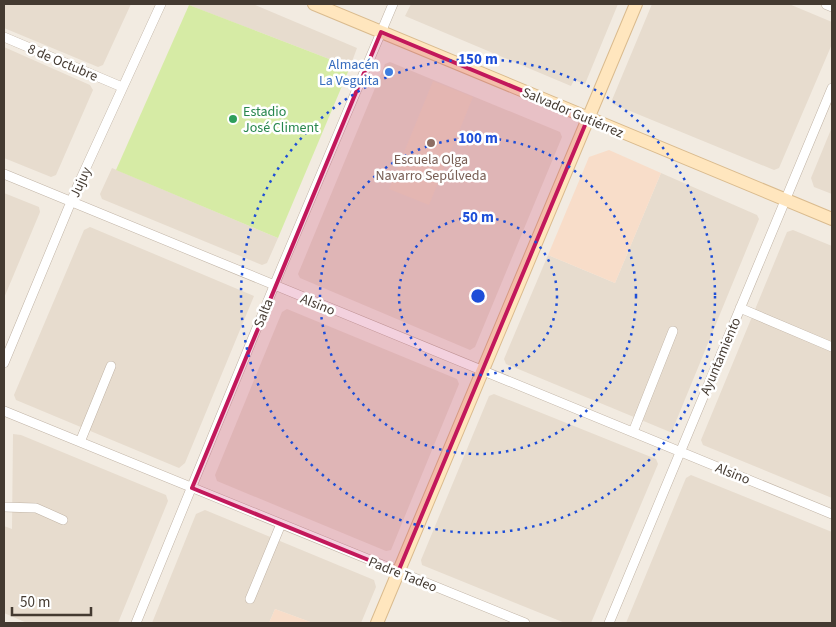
<svg xmlns="http://www.w3.org/2000/svg" width="836" height="627" viewBox="0 0 836 627" font-family="'Source Sans 3',sans-serif">
  <style>
    .residential { fill: #e7dcce }
    .commercial { fill: #f8ddc9 }
    .education { fill: #eddec9 }
    .green { fill: #d6eba5 }
    .lines { fill: none; stroke-linecap: round; stroke-linejoin: round }
    .minor-casing { stroke: #c1b4a6; stroke-width: 10 }
    .tertiary-casing { stroke: #c1b4a6; stroke-width: 12 }
    .secondary-casing { stroke: #dabb8e; stroke-width: 14 }
    .minor { stroke: #fff; stroke-width: 9 }
    .tertiary { stroke: #fff; stroke-width: 11 }
    .secondary { stroke: #ffe6be; stroke-width: 12 }
    .marked { fill: #c2185b; fill-opacity: 0.2; stroke: #c2185b; stroke-width: 4; stroke-linejoin: round }
    .ring { fill: none; stroke: #1d4ed8; stroke-width: 2.5; stroke-dasharray: 2.5 5 }
    .shop-dot { fill: #3f7fe0; stroke: #fff; stroke-width: 2 }
    .leisure-dot { fill: #2e9e5b; stroke: #fff; stroke-width: 2 }
    .education-dot { fill: #8d6e63; stroke: #fff; stroke-width: 2 }
    .labels { text-anchor: middle; stroke-width: 5; stroke-linejoin: round; paint-order: stroke }
    .street-label { font-size: 14px; fill: #443a31; stroke: #fff }
    .shop-label { font-size: 14px; fill: #366cbe; stroke: #fff; text-anchor: end }
    .leisure-label { font-size: 14px; fill: #27864d; stroke: #fff; text-anchor: start }
    .education-label { font-size: 14px; fill: #785e54; stroke: #fff }
    .centre { fill: #1d4ed8; stroke: #fff; stroke-width: 2.5 }
    .ring-label { font-size: 15px; text-anchor: middle; font-weight: bold; fill: #1d4ed8; stroke: #fff; stroke-width: 5; stroke-linejoin: round; paint-order: stroke }
  </style>
  <rect width="100%" height="100%" fill="#f2ebe1"/>
  <!-- residential -->
  <path class="residential" d="M 4,4 L 131,4 L 103,65 L 98,67 L 4,28 Z
    M 186,4 L 253,4 L 357,48 L 350,67 Z
    M 411,4 L 618,4 L 585,84 L 574,80 L 571,86 L 405,16 Z
    M 652,4 L 789,4 L 832,22 L 832,44 L 779,168 L 774,170 L 613,104 L 612,100 Z
    M 4,47 L 90,85 L 93,90 L 56,175 L 51,177 L 4,158 Z
    M 390,62 L 560,132 L 562,137 L 475,347 L 470,350 L 300,278 L 298,274 L 385,64 Z
    M 832,127 L 832,194 L 814,187 L 811,178 Z
    M 112,168 L 278,238 L 267,263 L 262,265 L 102,199 L 100,194 Z
    M 661,173 L 757,215 L 759,219 L 672,431 L 670,432 L 506,364 L 504,359 L 548,255 L 615,283 Z
    M 4,193 L 39,207 L 40,212 L 4,298 Z
    M 90,227 L 254,296 L 185,463 L 179,468 L 16,400 L 14,395 L 84,230 Z
    M 793,230 L 832,246 L 832,498 L 703,445 L 701,440 L 787,232 Z
    M 287,309 L 457,379 L 459,384 L 391,550 L 386,551 L 217,481 L 215,475 L 282,312 Z
    M 494,394 L 656,459 L 658,464 L 591,623 L 565,623 L 422,565 L 421,560 L 489,396 Z
    M 13,434 L 21,435 L 166,495 L 168,501 L 118,623 L 27,623 L 4,613 L 4,526 L 12,529 Z
    M 691,475 L 832,532 L 832,623 L 626,623 L 686,478 Z
    M 205,510 L 374,580 L 376,587 L 361,623 L 313,623 L 275,609 L 269,623 L 152,623 L 196,514 Z"/>
  <!-- commercial -->
  <path class="commercial" d="M 609,150 L 661,173 L 615,283 L 548,255 L 589,157 Z
    M 275,609 L 313,623 L 269,623 Z"/>
  <!-- education -->
  <path class="education" d="M 433,81 L 473,97 L 429,205 L 389,189 Z"/>
  <!-- green -->
  <path class="green" d="M 189,5 L 350,67 L 278,238 L 116,170 Z"/>
  <g class="lines">
    <defs>
      <path id="minor" d="M 4,37 L 122,87
        M 4,174 L 832,514
        M 740,308 L 832,347
        M 4,363 L 78,185 L 161,4
        M 4,411 L 525,623
        M 633,432 L 673,331
        M 80,442 L 111,366
        M 4,507 L 36,508 L 63,520
        M 250,599 L 281,524
        M 136,623 L 281,269 L 393,4
        M 609,623 L 832,88"/>
      <path id="tertiary" d="M 827,4 L 832,6"/>
      <path id="secondary" d="M 314,4 L 832,219
        M 377,623 L 636,4"/>
    </defs>
    <!-- minor casing -->
    <use href="#minor" class="minor-casing"/>
    <!-- tertiary casing -->
    <use href="#tertiary" class="tertiary-casing"/>
    <!-- secondary casing -->
    <use href="#secondary" class="secondary-casing"/>
    <!-- minor -->
    <use href="#minor" class="minor"/>
    <!-- tertiary -->
    <use href="#tertiary" class="tertiary"/>
    <!-- secondary -->
    <use href="#secondary" class="secondary"/>
  </g>
  <!-- marked area -->
  <path class="marked" d="M 381,32 L 588,118 L 398,572 L 192,488 Z"/>
  <!-- distance rings -->
  <g class="ring">
    <circle cx="478" cy="296" r="79"/>
    <circle cx="478" cy="296" r="158"/>
    <circle cx="478" cy="296" r="237"/>
  </g>
  <!-- markers -->
  <circle class="shop-dot" cx="389" cy="72" r="5"/>
  <circle class="leisure-dot" cx="233" cy="119" r="5"/>
  <circle class="education-dot" cx="431" cy="143" r="5"/>
  <g class="labels">
    <!-- street labels -->
    <g class="street-label">
      <text transform="translate(63 62) rotate(23)" y="5">8 de Octubre</text>
      <text transform="translate(573 112) rotate(23)" y="5">Salvador Gutiérrez</text>
      <text transform="translate(80 182) rotate(-66)" y="5">Jujuy</text>
      <text transform="translate(318 304) rotate(22)" y="5">Alsino</text>
      <text transform="translate(263 313) rotate(-68)" y="5">Salta</text>
      <text transform="translate(720 356) rotate(-67)" y="5">Ayuntamiento</text>
      <text transform="translate(733 473) rotate(22)" y="5">Alsino</text>
      <text transform="translate(403 574) rotate(22)" y="5">Padre Tadeo</text>
    </g>
    <!-- shop labels -->
    <g class="shop-label">
      <text x="379" y="69">Almacén<tspan x="379" dy="16">La Veguita</tspan></text>
    </g>
    <!-- leisure labels -->
    <g class="leisure-label">
      <text x="243" y="116">Estadio<tspan x="243" dy="16">José Climent</tspan></text>
    </g>
    <!-- education labels -->
    <g class="education-label">
      <text x="431" y="164">Escuela Olga<tspan x="431" dy="16">Navarro Sepúlveda</tspan></text>
    </g>
  </g>
  <circle cx="478" cy="296" r="8" class="centre"/>
  <g class="ring-label">
    <text x="478" y="64">150 m</text>
    <text x="478" y="143">100 m</text>
    <text x="478" y="222">50 m</text>
  </g>
  <!-- border -->
  <rect width="836" height="627" fill="none" stroke="#443a31" stroke-width="10"/>
  <!-- scale -->
  <path d="M12 607v8h79v-8" fill="none" stroke="#443a31" stroke-width="2.5"/>
  <text x="20" y="607" font-size="15" fill="#443a31" stroke="#ffffff" stroke-width="4" paint-order="stroke">50 m</text>
</svg>
